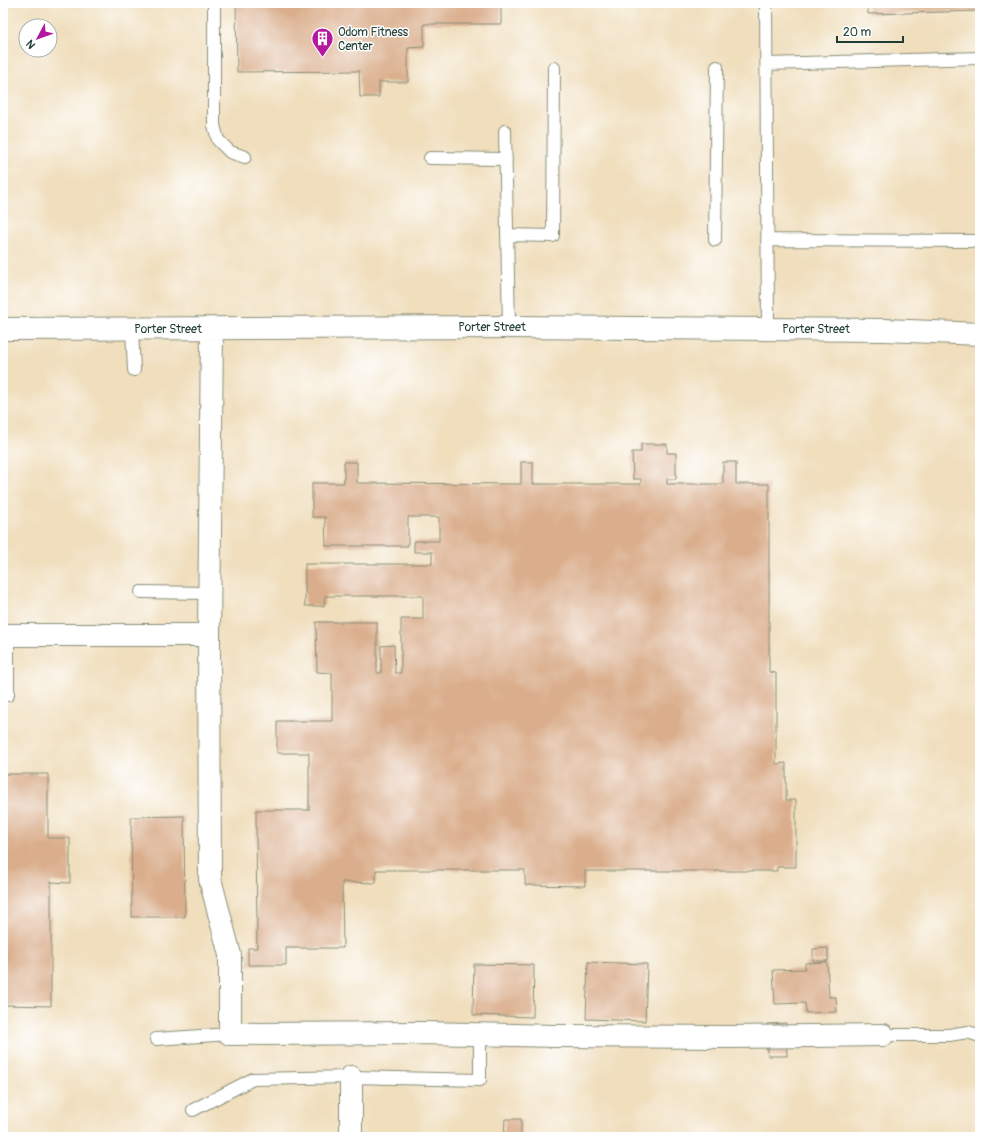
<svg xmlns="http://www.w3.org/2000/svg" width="983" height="1140" viewBox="0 0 983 1140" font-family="Pangolin,sans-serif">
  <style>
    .building { fill: #daae8c }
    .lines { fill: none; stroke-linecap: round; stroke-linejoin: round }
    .lane-casing { stroke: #888e78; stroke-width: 14 }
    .street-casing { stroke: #888e78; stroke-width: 24 }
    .lane { stroke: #fff; stroke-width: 12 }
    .street { stroke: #fff; stroke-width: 22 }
    .labels { text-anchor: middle; stroke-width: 3; stroke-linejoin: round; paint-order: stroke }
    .poi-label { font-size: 12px; fill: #1f3d34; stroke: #fff; text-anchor: start }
    .street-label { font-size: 12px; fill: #1f3d34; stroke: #fff }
  </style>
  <rect width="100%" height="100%" fill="#fff"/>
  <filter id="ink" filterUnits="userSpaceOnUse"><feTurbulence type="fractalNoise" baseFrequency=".025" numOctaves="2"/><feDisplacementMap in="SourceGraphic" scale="8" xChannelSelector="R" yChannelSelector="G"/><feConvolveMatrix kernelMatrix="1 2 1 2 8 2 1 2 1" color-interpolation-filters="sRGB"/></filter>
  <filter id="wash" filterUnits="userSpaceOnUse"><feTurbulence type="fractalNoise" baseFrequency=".012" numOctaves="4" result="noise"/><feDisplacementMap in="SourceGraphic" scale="16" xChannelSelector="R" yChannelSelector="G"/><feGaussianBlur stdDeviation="0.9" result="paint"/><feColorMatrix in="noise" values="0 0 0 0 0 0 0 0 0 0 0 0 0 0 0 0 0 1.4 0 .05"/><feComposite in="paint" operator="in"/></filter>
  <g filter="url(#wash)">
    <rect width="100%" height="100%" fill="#f0debc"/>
    <g id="blocks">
      <!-- building -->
      <path class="building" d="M 236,3 L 501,3 L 501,24 L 424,24 L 424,47 L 408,48 L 408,82 L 379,82 L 379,97 L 360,97 L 359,71 L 237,72 Z
        M 868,3 L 980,3 L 980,11 L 868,14 Z
        M 641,444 L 667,444 L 667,453 L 676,453 L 676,479 L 667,479 L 667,484 L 723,484 L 723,462 L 736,462 L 736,484 L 769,484 L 769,672 L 776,673 L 776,764 L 786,763 L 786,800 L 796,800 L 796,867 L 777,867 L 777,871 L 585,871 L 585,886 L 525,885 L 525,870 L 376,870 L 376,883 L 342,882 L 343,948 L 286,948 L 286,965 L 248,965 L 248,948 L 257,948 L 256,810 L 309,810 L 309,753 L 277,753 L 277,721 L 332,721 L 332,673 L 317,672 L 316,622 L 377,622 L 377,673 L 381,673 L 381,646 L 394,645 L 395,673 L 401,673 L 401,619 L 423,619 L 423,596 L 325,596 L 324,606 L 305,606 L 305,564 L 432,564 L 432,552 L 414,552 L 414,541 L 439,541 L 439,517 L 408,517 L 408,546 L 326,546 L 325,517 L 312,517 L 312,483 L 344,483 L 344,462 L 357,462 L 357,483 L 521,484 L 521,462 L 533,462 L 533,484 L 641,484 L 641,479 L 633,479 L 632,452 L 641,452 Z
        M 3,774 L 48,774 L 48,838 L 70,838 L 70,883 L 51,882 L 51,1006 L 3,1005 Z
        M 184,816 L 185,917 L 132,917 L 131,817 Z
        M 828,948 L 828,961 L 813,961 L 813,949 Z
        M 588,962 L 647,964 L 645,1021 L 586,1019 Z
        M 827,962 L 829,997 L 836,997 L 837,1012 L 806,1013 L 805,1003 L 775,1004 L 773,970 L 805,969 L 805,963 Z
        M 474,964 L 534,965 L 533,1017 L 473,1015 Z
        M 786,1023 L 787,1056 L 768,1056 L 767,1024 Z
        M 505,1119 L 521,1119 L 521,1137 L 504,1137 Z"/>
    </g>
  </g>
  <g filter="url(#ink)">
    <use href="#blocks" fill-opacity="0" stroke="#888e78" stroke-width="1"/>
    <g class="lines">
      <defs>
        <path id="lane" d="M 214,3 L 214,125 L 218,140 L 230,152 L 245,157
          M 766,3 L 768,329
          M 767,64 L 980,58
          M 505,131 L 509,327
          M 430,158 L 506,159
          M 507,235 L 553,236 L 554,68
          M 715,240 L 717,67
          M 767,240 L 980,241
          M 132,329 L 134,370
          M 141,592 L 209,593
          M 3,695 L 8,695 L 8,635
          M 883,1035 L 949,1035 L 968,1032 L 980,1036
          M 156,1039 L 230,1034
          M 193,1110 L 253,1079 L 351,1077 L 480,1080 L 480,1034"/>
        <path id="street" d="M 3,329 L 509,327 L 885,330 L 980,334
          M 212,329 L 209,635 L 210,879 L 230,955 L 230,1034 L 423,1033 L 555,1036 L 731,1037 L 883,1035
          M 3,635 L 209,635
          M 351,1137 L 351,1077"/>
      </defs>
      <!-- lane casing -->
      <use href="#lane" class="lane-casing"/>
      <!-- street casing -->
      <use href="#street" class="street-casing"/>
      <!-- lane -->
      <use href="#lane" class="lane"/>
      <!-- street -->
      <use href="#street" class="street"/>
    </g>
  </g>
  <!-- icons -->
  <defs>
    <symbol id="building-pin" viewBox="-11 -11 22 30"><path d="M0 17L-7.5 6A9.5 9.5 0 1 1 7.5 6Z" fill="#b5179e" stroke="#fff"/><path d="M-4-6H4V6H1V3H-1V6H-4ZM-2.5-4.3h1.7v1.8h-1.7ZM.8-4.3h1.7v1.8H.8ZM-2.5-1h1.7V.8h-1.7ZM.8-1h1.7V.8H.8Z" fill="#fff"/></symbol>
  </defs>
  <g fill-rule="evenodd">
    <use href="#building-pin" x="310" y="26" width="25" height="34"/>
  </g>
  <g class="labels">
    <!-- poi labels -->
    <g class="poi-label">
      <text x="338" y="36">Odom Fitness<tspan x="338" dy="14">Center</tspan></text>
    </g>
    <!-- street labels -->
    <g class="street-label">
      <text x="492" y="331">Porter Street</text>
      <text x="168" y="333">Porter Street</text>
      <text x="816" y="333">Porter Street</text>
    </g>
  </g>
  <!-- margin -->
  <rect width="983" height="1140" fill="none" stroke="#fff" stroke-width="16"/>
  <!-- north arrow -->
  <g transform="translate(38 38) rotate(229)"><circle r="19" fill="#ffffff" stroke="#a5b1ae"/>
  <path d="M0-3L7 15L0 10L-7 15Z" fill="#b5179e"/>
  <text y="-6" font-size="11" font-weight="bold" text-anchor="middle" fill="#1f3d34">N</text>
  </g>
  <!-- scale -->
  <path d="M837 36v6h66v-6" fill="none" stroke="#1f3d34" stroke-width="2"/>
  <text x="843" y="36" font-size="12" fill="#1f3d34" stroke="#ffffff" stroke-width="3" paint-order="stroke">20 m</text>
</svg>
